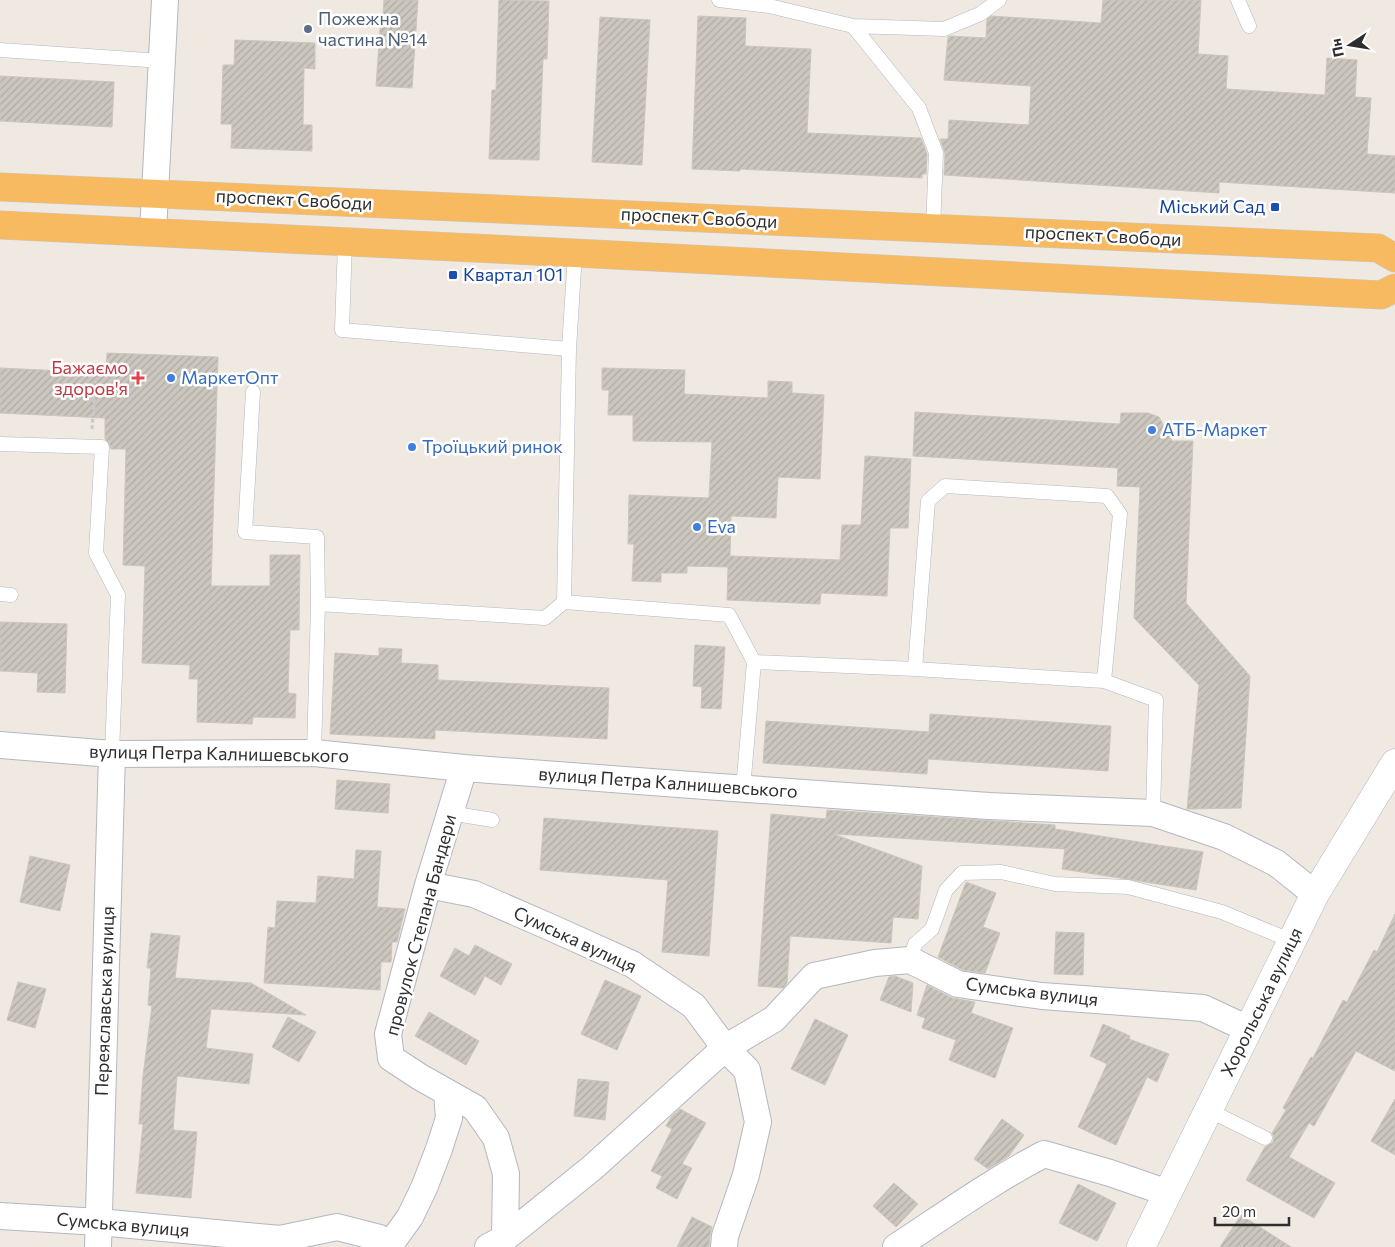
<svg xmlns="http://www.w3.org/2000/svg" width="1395" height="1247" viewBox="0 0 1395 1247" font-family="Commissioner,sans-serif">
  <style>
    .building { fill: url(#building-hatch); stroke: #cbc5ba }
    .lines { fill: none; stroke-linecap: round; stroke-linejoin: round }
    .service-casing { stroke: #b4b7c1; stroke-width: 15 }
    .minor-casing { stroke: #b4b7c1; stroke-width: 28 }
    .tertiary-casing { stroke: #b4b7c1; stroke-width: 29 }
    .trunk-casing { stroke: #c9c9c9; stroke-width: 29 }
    .path { stroke: #c9c9c9; stroke-width: 3; stroke-dasharray: 4 2.5; stroke-linecap: butt }
    .service { stroke: #fff; stroke-width: 14 }
    .minor { stroke: #fff; stroke-width: 26 }
    .tertiary { stroke: #fff; stroke-width: 28 }
    .trunk { stroke: #f8ba60; stroke-width: 28 }
    .service-dot { fill: #5c6f8a; stroke: #fff; stroke-width: 2 }
    .transit-dot { fill: #1a4fb4; stroke: #fff; stroke-width: 2 }
    .health-dot { fill: #e0444e; stroke: #fff; stroke-width: 2 }
    .shop-dot { fill: #3f7fe0; stroke: #fff; stroke-width: 2 }
    .labels { text-anchor: middle; stroke-width: 5; stroke-linejoin: round; paint-order: stroke }
    .service-label { font-size: 18px; fill: #4e5e75; stroke: #fff; text-anchor: start }
    .street-label { font-size: 18px; fill: #2e2e2e; stroke: #fff }
    .transit-label { font-size: 18px; fill: #164399; stroke: #fff; text-anchor: end }
    .health-label { font-size: 18px; fill: #be3a42; stroke: #fff; text-anchor: end }
    .shop-label { font-size: 18px; fill: #366cbe; stroke: #fff; text-anchor: start }
  </style>
  <defs>
    <pattern id="building-hatch" width="6" height="6" patternUnits="userSpaceOnUse" patternTransform="scale(1.25)"><rect width="6" height="6" fill="#cbc7bf"/><path d="M-1 1l2-2M0 6l6-6M5 7l2-2" fill="none" stroke="#afaba4"/></pattern>
  </defs>
  <rect width="100%" height="100%" fill="#efe9e1"/>
  <!-- building -->
  <path class="building" d="M 384,0 L 418,0 L 412,88 L 376,86 L 381,16 L 383,16 Z
    M 499,0 L 549,1 L 547,59 L 543,59 L 539,160 L 489,159 L 492,90 L 496,90 Z
    M 1103,0 L 1201,0 L 1198,54 L 1228,56 L 1226,89 L 1325,95 L 1327,58 L 1357,60 L 1355,97 L 1371,98 L 1367,154 L 1395,156 L 1395,193 L 1219,182 L 1219,193 L 944,175 L 945,153 L 940,139 L 948,139 L 949,120 L 1029,125 L 1031,86 L 944,80 L 948,37 L 950,36 L 986,38 L 987,19 L 991,16 L 1101,23 Z
    M 698,16 L 746,18 L 745,46 L 811,49 L 807,133 L 921,138 L 927,154 L 926,174 L 922,174 L 922,178 L 740,169 L 740,171 L 692,169 Z
    M 600,17 L 650,20 L 642,165 L 592,162 Z
    M 235,40 L 315,43 L 315,69 L 304,68 L 303,125 L 312,125 L 312,151 L 231,148 L 232,124 L 221,124 L 223,65 L 234,65 Z
    M 0,76 L 114,82 L 112,127 L 0,121 Z
    M 107,353 L 218,357 L 211,586 L 270,586 L 270,555 L 300,555 L 299,630 L 290,630 L 288,693 L 296,694 L 295,718 L 253,717 L 252,724 L 197,722 L 198,679 L 189,679 L 190,665 L 142,663 L 145,566 L 123,565 L 126,449 L 111,449 L 109,443 L 105,439 L 105,418 L 0,413 L 0,368 L 106,373 Z
    M 602,368 L 685,370 L 684,394 L 768,398 L 768,381 L 792,382 L 792,393 L 824,395 L 820,479 L 778,477 L 776,518 L 731,516 L 730,556 L 840,560 L 842,525 L 861,525 L 865,456 L 911,459 L 908,528 L 890,528 L 887,596 L 821,593 L 820,604 L 727,600 L 728,567 L 687,566 L 687,573 L 661,573 L 661,582 L 632,581 L 634,544 L 628,544 L 629,495 L 709,498 L 712,442 L 633,441 L 633,415 L 608,415 L 609,390 L 602,390 Z
    M 915,412 L 1120,424 L 1121,413 L 1148,413 L 1159,417 L 1172,441 L 1193,441 L 1186,603 L 1250,676 L 1241,808 L 1187,809 L 1199,685 L 1134,618 L 1140,487 L 1117,486 L 1118,468 L 913,456 Z
    M 0,622 L 67,624 L 65,693 L 37,692 L 38,673 L 0,671 Z
    M 695,645 L 725,647 L 721,709 L 701,708 L 702,687 L 693,686 Z
    M 379,648 L 402,649 L 401,663 L 438,665 L 438,680 L 609,688 L 607,739 L 435,730 L 435,739 L 330,734 L 335,653 L 379,656 Z
    M 930,714 L 1111,726 L 1108,771 L 928,759 L 927,774 L 763,763 L 766,721 L 929,732 Z
    M 337,780 L 390,784 L 388,813 L 335,809 Z
    M 827,810 L 1055,825 L 1055,829 L 1203,852 L 1196,890 L 1062,869 L 1065,849 L 836,834 L 836,835 L 922,866 L 918,919 L 893,917 L 891,943 L 790,936 L 787,983 L 783,988 L 758,986 L 771,814 L 826,819 Z
    M 544,818 L 718,831 L 709,956 L 662,952 L 668,880 L 540,870 Z
    M 356,850 L 381,851 L 377,907 L 405,909 L 397,942 L 392,942 L 391,962 L 381,962 L 380,990 L 264,983 L 268,927 L 275,928 L 277,901 L 316,903 L 318,876 L 354,879 Z
    M 30,856 L 70,865 L 60,911 L 20,902 Z
    M 966,882 L 996,893 L 983,927 L 1000,933 L 985,973 L 963,970 L 938,957 Z
    M 1395,914 L 1395,1071 L 1356,1051 L 1314,1126 L 1309,1123 L 1289,1157 L 1335,1183 L 1314,1218 L 1246,1180 L 1265,1147 L 1269,1145 L 1273,1142 L 1274,1138 L 1272,1133 L 1286,1110 L 1283,1108 L 1311,1057 L 1313,1058 L 1343,1000 L 1347,1002 L 1374,950 L 1377,952 Z
    M 1056,932 L 1084,933 L 1083,975 L 1054,974 Z
    M 151,933 L 180,936 L 175,978 L 251,983 L 306,1015 L 211,1009 L 206,1048 L 253,1054 L 249,1084 L 177,1076 L 173,1130 L 197,1132 L 191,1198 L 136,1193 L 143,1124 L 139,1124 L 143,1076 L 152,1006 L 148,1005 L 151,968 L 147,968 Z
    M 475,945 L 512,964 L 501,985 L 485,976 L 475,995 L 440,976 L 455,948 L 469,956 Z
    M 895,976 L 913,983 L 911,1012 L 880,1000 L 889,977 Z
    M 605,980 L 641,996 L 617,1050 L 581,1034 Z
    M 18,982 L 46,989 L 35,1028 L 7,1020 Z
    M 927,985 L 952,998 L 975,1002 L 971,1013 L 1013,1028 L 995,1078 L 949,1060 L 956,1040 L 922,1028 L 925,1018 L 917,1015 Z
    M 429,1012 L 479,1041 L 466,1065 L 415,1036 Z
    M 288,1017 L 316,1032 L 299,1062 L 272,1047 Z
    M 815,1019 L 848,1035 L 825,1085 L 791,1069 Z
    M 1103,1024 L 1130,1036 L 1129,1039 L 1169,1054 L 1157,1082 L 1147,1077 L 1116,1145 L 1078,1127 L 1107,1064 L 1090,1056 Z
    M 578,1079 L 609,1082 L 605,1120 L 574,1116 Z
    M 1395,1099 L 1395,1155 L 1371,1141 Z
    M 680,1109 L 706,1123 L 682,1164 L 692,1168 L 677,1199 L 656,1188 L 662,1176 L 651,1171 L 672,1129 L 666,1126 L 671,1117 Z
    M 1002,1119 L 1024,1135 L 1009,1156 L 988,1169 L 974,1159 Z
    M 894,1183 L 918,1204 L 896,1227 L 873,1206 Z
    M 1078,1184 L 1116,1203 L 1097,1241 L 1059,1223 Z
    M 1241,1215 L 1291,1247 L 1220,1247 Z
    M 692,1217 L 712,1227 L 710,1235 L 709,1247 L 677,1247 Z"/>
  <g class="lines">
    <defs>
      <path id="service" d="M 719,0 L 769,6 L 853,26 L 919,108 L 936,153 L 933,229
        M 1238,0 L 1249,26
        M 853,26 L 944,29 L 980,14 L 999,0
        M 0,50 L 162,61
        M 345,242 L 342,330 L 569,349
        M 253,392 L 245,532 L 317,537 L 318,604
        M 0,444 L 102,447 L 96,553 L 118,595 L 112,754
        M 0,594 L 11,595
        M 564,602 L 569,349 L 575,253
        M 1104,681 L 915,669 L 928,501 L 945,486 L 1107,496 L 1120,514 L 1104,681 L 1156,700 L 1153,813
        M 314,753 L 318,604 L 545,618 L 564,602 L 729,615 L 754,662
        M 743,789 L 754,662 L 915,669
        M 450,813 L 492,820
        M 910,960 L 915,944 L 932,929 L 946,890 L 962,873 L 1001,872 L 1055,884 L 1128,887 L 1222,912 L 1292,941
        M 1208,1110 L 1265,1138"/>
      <path id="minor" d="M 153,232 L 165,0
        M 0,745 L 112,754 L 314,753 L 464,768 L 705,786 L 989,806 L 1153,813 L 1224,837 L 1276,863 L 1315,894
        M 464,768 L 428,885 L 388,1034 L 391,1058 L 420,1077 L 475,1108 L 496,1138 L 506,1174 L 505,1238
        M 428,885 L 474,894 L 552,928 L 632,964 L 694,1006 L 725,1048 L 747,1070 L 758,1122 L 746,1175 L 725,1236 L 724,1247
        M 0,1216 L 99,1222 L 280,1239 L 337,1227 L 380,1238 L 390,1247
        M 389,1246 L 410,1217 L 424,1188 L 439,1149 L 449,1118 L 447,1093
        M 98,1247 L 112,754
        M 488,1247 L 505,1238 L 592,1168 L 725,1048 L 774,1019 L 814,976 L 875,963 L 910,960 L 958,984 L 1042,996 L 1203,1008 L 1248,1029
        M 896,1247 C 945,1215 992,1181 1044,1154 L 1110,1173 L 1168,1193"/>
      <path id="tertiary" d="M 1141,1247 L 1315,894 L 1395,763"/>
      <path id="trunk" d="M 0,187 L 1378,248 L 1395,258
        M 0,225 L 575,253 L 1381,295 L 1395,288"/>
    </defs>
    <!-- service casing -->
    <use href="#service" class="service-casing"/>
    <!-- minor casing -->
    <use href="#minor" class="minor-casing"/>
    <!-- tertiary casing -->
    <use href="#tertiary" class="tertiary-casing"/>
    <!-- trunk casing -->
    <use href="#trunk" class="trunk-casing"/>
    <!-- path -->
    <path class="path" d="M 92,429 L 96,382"/>
    <!-- service -->
    <use href="#service" class="service"/>
    <!-- minor -->
    <use href="#minor" class="minor"/>
    <!-- tertiary -->
    <use href="#tertiary" class="tertiary"/>
    <!-- trunk -->
    <use href="#trunk" class="trunk"/>
  </g>
  <!-- markers -->
  <circle class="service-dot" cx="308" cy="29" r="5"/>
  <g class="transit-dot">
    <rect x="1270" y="202" width="10" height="10" rx="2.5"/>
    <rect x="448" y="270" width="10" height="10" rx="2.5"/>
  </g>
  <path class="health-dot" d="M135.5 370.5h5v5h5v5h-5v5h-5v-5h-5v-5h5z"/>
  <g class="shop-dot">
    <circle cx="171" cy="378" r="5"/>
    <circle cx="1152" cy="430" r="5"/>
    <circle cx="412" cy="447" r="5"/>
    <circle cx="697" cy="527" r="5"/>
  </g>
  <g class="labels">
    <!-- service labels -->
    <g class="service-label">
      <text x="318" y="25">Пожежна<tspan x="318" dy="21">частина №14</tspan></text>
    </g>
    <!-- street labels -->
    <g class="street-label">
      <text transform="translate(294 200) rotate(3)" y="6">проспект Свободи</text>
      <text transform="translate(699 218) rotate(3)" y="6">проспект Свободи</text>
      <text transform="translate(1103 236) rotate(3)" y="6">проспект Свободи</text>
      <text transform="translate(219 754) rotate(1)" y="6">вулиця Петра Калнишевського</text>
      <text transform="translate(668 783) rotate(4)" y="6">вулиця Петра Калнишевського</text>
      <text transform="translate(421 925) rotate(-75)" y="6">провулок Степана Бандери</text>
      <text transform="translate(575 940) rotate(25)" y="6">Сумська вулиця</text>
      <text transform="translate(1032 992) rotate(7)" y="6">Сумська вулиця</text>
      <text transform="translate(105 1001) rotate(-88)" y="6">Переяславська вулиця</text>
      <text transform="translate(1262 1002) rotate(-64)" y="6">Хорольська вулиця</text>
      <text transform="translate(123 1225) rotate(5)" y="6">Сумська вулиця</text>
    </g>
    <!-- transit labels -->
    <g class="transit-label">
      <text x="1265" y="213">Міський Сад</text>
      <text x="463" y="281" text-anchor="start">Квартал 101</text>
    </g>
    <!-- health labels -->
    <g class="health-label">
      <text x="128" y="374">Бажаємо<tspan x="128" dy="21">здоров'я</tspan></text>
    </g>
    <!-- shop labels -->
    <g class="shop-label">
      <text x="181" y="384">МаркетОпт</text>
      <text x="1162" y="436">АТБ-Маркет</text>
      <text x="422" y="453">Троїцький ринок</text>
      <text x="707" y="533">Eva</text>
    </g>
  </g>
  <!-- north arrow -->
  <g transform="translate(1350 45) rotate(258)" stroke="#ffffff" stroke-width="4" paint-order="stroke">
  <path d="M0-4L9 19L0 12L-9 19Z" fill="#2e2e2e"/>
  <text y="-8" font-size="14" font-weight="bold" text-anchor="middle" fill="#2e2e2e">Пн</text>
  </g>
  <!-- scale -->
  <path d="M1215 1217v8h74v-8" fill="none" stroke="#2e2e2e" stroke-width="2.5"/>
  <text x="1222" y="1217" font-size="15" fill="#2e2e2e" stroke="#ffffff" stroke-width="4" paint-order="stroke">20 m</text>
</svg>
